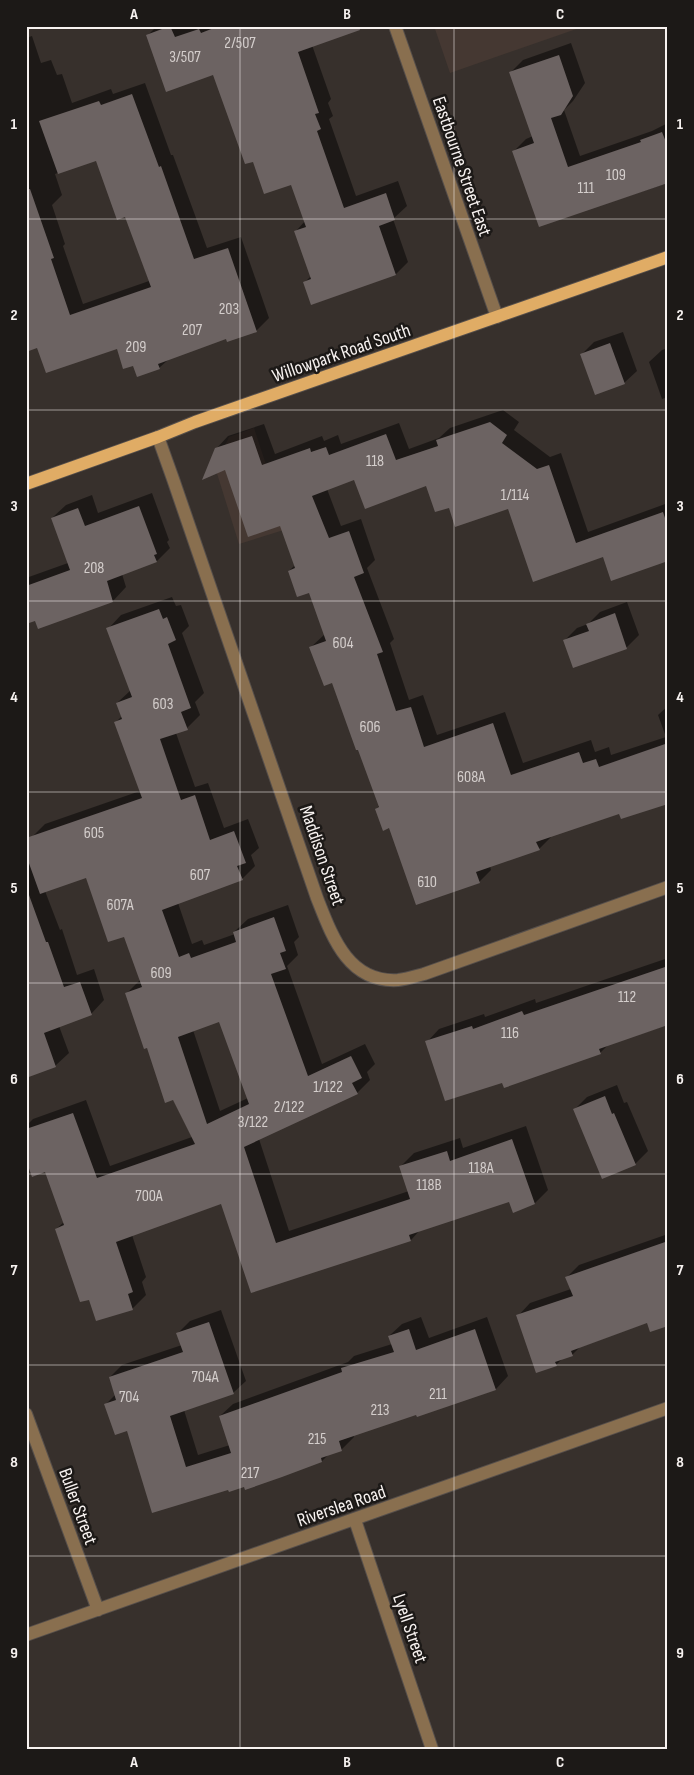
<svg xmlns="http://www.w3.org/2000/svg" width="694" height="1775" viewBox="0 0 694 1775" font-family="'Sofia Sans Condensed',sans-serif">
  <style>
    .built { fill: #453832 }
    .shadow { fill: #0007; fill-rule: evenodd }
    .building { fill: #6c6362; fill-rule: evenodd }
    .lines { fill: none; stroke-linecap: round; stroke-linejoin: round }
    .minor-casing { stroke: #564f4b; stroke-width: 14 }
    .major-casing { stroke: #564f4b; stroke-width: 14 }
    .minor { stroke: #896f4f; stroke-width: 12 }
    .major { stroke: #e0ac65; stroke-width: 12 }
    .grid { fill: none; stroke: #f7f2f0; stroke-width: 1; stroke-opacity: 0.55 }
    .labels { text-anchor: middle; stroke-width: 5; stroke-linejoin: round; paint-order: stroke }
    .number-label { font-size: 16px; fill: #d4cecc }
    .street-label { font-size: 19px; fill: #f7f2f0; stroke: #1c1917 }
    .neatline { fill: none; stroke: #f7f2f0; stroke-width: 2 }
    .grid-label { font-size: 16px; text-anchor: middle; font-weight: bold; fill: #f7f2f0 }
  </style>
  <rect width="100%" height="100%" fill="#37302c"/>
  <!-- built -->
  <path class="built" d="M 434,26 L 585,26 L 450,73 Z
    M 254,428 L 287,529 L 239,544 L 215,467 L 229,437 Z"/>
  <!-- shadow -->
  <path class="shadow" d="M 157,26 L 336,26 L 312,45 L 331,99 L 328,103 L 333,116 L 329,119 L 356,196 L 398,181 L 407,206 L 393,219 L 408,262 L 396,274 L 312,304 L 305,282 L 311,276 L 296,231 L 305,221 L 292,184 L 254,160 L 214,73 L 148,35 Z
    M 32,36 L 41,63 L 51,60 L 57,75 L 62,74 L 72,103 L 111,89 L 113,94 L 145,83 L 171,155 L 173,155 L 207,248 L 241,237 L 269,318 L 256,331 L 227,338 L 169,359 L 159,368 L 134,364 L 117,348 L 37,347 L 26,342 L 26,38 ZM 97,159 L 126,216 L 149,281 L 83,304 L 63,246 L 65,244 L 52,205 L 62,195 L 55,174 Z
    M 571,43 L 585,83 L 573,101 L 564,110 L 580,156 L 652,131 L 668,123 L 668,183 L 540,225 L 514,151 L 526,139 L 533,136 L 511,72 L 523,60 Z
    M 623,332 L 637,371 L 624,383 L 581,355 L 594,342 Z
    M 668,348 L 668,397 L 662,399 L 649,362 L 662,350 Z
    M 503,410 L 519,422 L 514,430 L 550,457 L 561,453 L 588,532 L 668,503 L 668,560 L 603,556 L 534,580 L 509,508 L 449,506 L 427,484 L 355,479 L 327,489 L 341,526 L 361,519 L 375,560 L 367,568 L 394,639 L 390,643 L 409,700 L 423,695 L 437,735 L 505,712 L 523,763 L 591,740 L 595,752 L 609,747 L 611,755 L 666,737 L 658,715 L 668,706 L 668,797 L 551,836 L 551,837 L 539,849 L 490,866 L 491,870 L 479,882 L 390,827 L 376,809 L 380,805 L 333,681 L 311,647 L 325,634 L 310,591 L 289,571 L 295,565 L 281,524 L 226,468 L 216,449 L 228,436 L 264,424 L 275,454 L 322,436 L 324,441 L 338,435 L 341,444 L 399,423 L 409,449 L 439,438 L 450,428 Z
    M 152,493 L 169,540 L 167,542 L 170,548 L 157,561 L 122,574 L 126,587 L 113,601 L 39,627 L 36,619 L 26,623 L 26,578 L 68,563 L 52,518 L 66,505 L 92,495 L 98,513 Z
    M 172,597 L 176,606 L 181,605 L 189,626 L 182,633 L 204,693 L 195,702 L 200,715 L 187,728 L 176,733 L 195,787 L 208,783 L 224,828 L 248,819 L 259,848 L 251,855 L 255,866 L 242,879 L 178,903 L 192,944 L 202,940 L 204,945 L 235,934 L 234,932 L 248,919 L 288,905 L 299,937 L 294,942 L 298,955 L 287,966 L 322,1064 L 365,1044 L 375,1064 L 367,1072 L 370,1080 L 357,1093 L 259,1139 L 289,1231 L 409,1191 L 401,1166 L 414,1153 L 460,1138 L 463,1148 L 526,1126 L 548,1190 L 535,1203 L 514,1211 L 510,1200 L 421,1229 L 411,1240 L 252,1292 L 222,1203 L 132,1235 L 146,1277 L 142,1282 L 146,1295 L 133,1308 L 97,1320 L 90,1298 L 56,1229 L 64,1222 L 46,1171 L 26,1157 L 26,1126 L 33,1119 L 86,1100 L 110,1166 L 192,1137 L 147,1047 L 126,994 L 140,980 L 125,935 L 87,876 L 45,891 L 60,930 L 62,929 L 77,975 L 94,969 L 104,1000 L 91,1014 L 59,1026 L 69,1053 L 55,1066 L 26,1076 L 26,860 L 29,859 L 32,837 L 45,824 L 140,791 L 116,722 L 122,716 L 117,703 L 131,690 L 108,629 L 121,615 ZM 220,1020 L 248,1098 L 220,1111 L 193,1030 Z
    M 627,602 L 639,635 L 627,647 L 574,666 L 565,640 L 577,628 L 588,624 L 600,612 Z
    M 668,958 L 668,1025 L 609,1044 L 600,1053 L 503,1081 L 427,1042 L 439,1029 L 484,1014 L 485,1017 L 535,999 L 536,1003 Z
    M 617,1085 L 624,1103 L 627,1102 L 648,1151 L 635,1164 L 574,1110 L 587,1097 Z
    M 668,1234 L 668,1324 L 648,1322 L 580,1347 L 572,1355 L 563,1358 L 556,1365 L 518,1316 L 530,1303 L 571,1289 L 567,1277 L 579,1265 Z
    M 221,1310 L 246,1381 L 233,1393 L 184,1410 L 198,1455 L 230,1445 L 220,1416 L 233,1404 L 348,1362 L 354,1356 L 392,1344 L 389,1336 L 402,1324 L 421,1317 L 429,1338 L 487,1317 L 508,1376 L 496,1389 L 418,1416 L 417,1414 L 353,1435 L 354,1437 L 341,1450 L 329,1454 L 322,1461 L 245,1485 L 229,1488 L 152,1511 L 128,1429 L 105,1405 L 116,1394 L 110,1377 L 122,1365 L 182,1345 L 178,1333 L 190,1321 Z"/>
  <!-- building -->
  <path class="building" d="M 170,26 L 175,37 L 199,29 L 201,33 L 219,26 L 359,26 L 360,30 L 298,52 L 319,113 L 315,114 L 321,129 L 317,131 L 344,208 L 386,193 L 395,220 L 379,226 L 396,275 L 311,305 L 303,282 L 311,279 L 294,231 L 306,227 L 291,185 L 264,194 L 253,162 L 245,164 L 213,75 L 166,92 L 146,35 Z
    M 559,55 L 573,96 L 561,115 L 551,118 L 568,167 L 641,142 L 640,140 L 662,132 L 668,147 L 668,183 L 539,227 L 512,151 L 534,143 L 509,72 Z
    M 132,94 L 159,167 L 161,166 L 194,259 L 228,248 L 257,332 L 227,342 L 226,339 L 158,364 L 160,369 L 137,377 L 133,366 L 123,369 L 117,349 L 46,373 L 37,348 L 26,352 L 26,189 L 30,189 L 54,258 L 51,259 L 70,315 L 151,287 L 125,217 L 117,220 L 96,161 L 58,174 L 39,121 L 99,101 L 101,105 Z
    M 610,343 L 625,384 L 595,395 L 580,354 Z
    M 490,422 L 507,435 L 502,443 L 537,469 L 549,465 L 576,543 L 663,512 L 668,527 L 668,561 L 611,581 L 603,557 L 533,582 L 508,509 L 455,527 L 449,508 L 435,512 L 426,486 L 365,509 L 354,480 L 312,496 L 329,538 L 349,531 L 364,573 L 354,577 L 383,652 L 377,654 L 396,711 L 411,707 L 424,747 L 493,723 L 511,775 L 579,752 L 583,763 L 596,759 L 599,767 L 668,743 L 668,804 L 621,819 L 619,814 L 536,842 L 540,850 L 476,872 L 480,883 L 416,905 L 389,828 L 383,831 L 375,809 L 379,807 L 358,750 L 356,750 L 332,683 L 324,686 L 309,647 L 326,641 L 309,593 L 297,597 L 288,571 L 295,568 L 280,526 L 248,537 L 225,470 L 202,480 L 215,448 L 252,436 L 262,465 L 310,448 L 311,452 L 326,447 L 329,455 L 386,434 L 396,460 L 438,446 L 436,440 Z
    M 139,506 L 157,554 L 154,555 L 157,562 L 107,581 L 113,602 L 38,629 L 35,621 L 26,624 L 26,586 L 70,570 L 51,518 L 78,508 L 85,526 Z
    M 159,609 L 163,619 L 167,617 L 176,640 L 168,644 L 191,708 L 181,712 L 188,730 L 160,739 L 181,800 L 195,795 L 210,840 L 234,831 L 246,863 L 237,866 L 243,880 L 162,910 L 179,957 L 189,953 L 191,958 L 236,942 L 233,932 L 274,917 L 286,951 L 280,953 L 286,969 L 271,974 L 308,1076 L 351,1056 L 362,1078 L 352,1083 L 358,1094 L 244,1147 L 276,1243 L 410,1199 L 399,1166 L 447,1151 L 450,1161 L 512,1139 L 535,1204 L 513,1213 L 509,1202 L 409,1235 L 411,1241 L 251,1293 L 221,1204 L 116,1242 L 133,1292 L 128,1294 L 133,1310 L 96,1321 L 89,1300 L 80,1302 L 55,1229 L 64,1225 L 45,1172 L 32,1177 L 26,1160 L 26,1129 L 73,1113 L 97,1178 L 195,1144 L 173,1100 L 165,1103 L 147,1048 L 144,1049 L 125,993 L 142,987 L 124,937 L 108,942 L 86,878 L 40,894 L 26,855 L 26,838 L 142,798 L 114,722 L 122,719 L 116,703 L 132,697 L 106,628 ZM 219,1022 L 249,1104 L 207,1124 L 178,1037 Z
    M 615,613 L 627,649 L 573,668 L 563,640 L 589,631 L 586,624 Z
    M 29,895 L 46,942 L 48,942 L 64,987 L 80,982 L 92,1015 L 44,1033 L 56,1067 L 26,1078 L 26,896 Z
    M 668,966 L 668,1025 L 599,1049 L 601,1054 L 504,1088 L 502,1083 L 445,1101 L 425,1041 L 472,1026 L 473,1029 L 522,1011 L 524,1015 Z
    M 605,1096 L 612,1114 L 614,1113 L 636,1165 L 602,1179 L 573,1109 Z
    M 668,1241 L 668,1326 L 650,1332 L 647,1323 L 571,1351 L 573,1356 L 555,1362 L 557,1366 L 536,1373 L 516,1315 L 573,1296 L 565,1277 Z
    M 209,1322 L 234,1394 L 170,1416 L 186,1467 L 231,1453 L 219,1416 L 342,1372 L 341,1368 L 394,1352 L 388,1336 L 409,1329 L 416,1350 L 475,1329 L 496,1390 L 417,1417 L 416,1415 L 339,1441 L 342,1451 L 321,1458 L 322,1462 L 282,1477 L 245,1490 L 244,1487 L 229,1492 L 228,1490 L 152,1513 L 127,1431 L 115,1435 L 104,1404 L 116,1400 L 109,1377 L 183,1352 L 176,1333 Z"/>
  <g class="lines">
    <defs>
      <path id="minor" d="M 395,26 L 497,317
        M 158,437 L 173,479 L 317,898 C 332,936 348,983 398,980 C 407,979 416,976 424,974 L 668,887
        M 26,1414 L 98,1610
        M 355,1520 L 432,1749
        M 26,1635 L 668,1408"/>
      <path id="major" d="M 26,484 L 158,437 L 195,422 L 668,257"/>
    </defs>
    <!-- minor casing -->
    <use href="#minor" class="minor-casing"/>
    <!-- major casing -->
    <use href="#major" class="major-casing"/>
    <!-- minor -->
    <use href="#minor" class="minor"/>
    <!-- major -->
    <use href="#major" class="major"/>
  </g>
  <!-- grid -->
  <path class="grid" d="M 240,26 L 240,1749M 454,26 L 454,1749M 26,219 L 668,219M 26,410 L 668,410M 26,601 L 668,601M 26,792 L 668,792M 26,983 L 668,983M 26,1174 L 668,1174M 26,1365 L 668,1365M 26,1556 L 668,1556"/>
  <g class="labels">
    <!-- number labels -->
    <g class="number-label">
      <text x="240" y="48">2/507</text>
      <text x="185" y="62">3/507</text>
      <text x="616" y="180">109</text>
      <text x="586" y="193">111</text>
      <text x="229" y="314">203</text>
      <text x="192" y="335">207</text>
      <text x="136" y="352">209</text>
      <text x="375" y="466">118</text>
      <text x="515" y="500">1/114</text>
      <text x="94" y="573">208</text>
      <text x="343" y="648">604</text>
      <text x="163" y="709">603</text>
      <text x="370" y="732">606</text>
      <text x="471" y="782">608A</text>
      <text x="94" y="838">605</text>
      <text x="200" y="880">607</text>
      <text x="427" y="887">610</text>
      <text x="120" y="910">607A</text>
      <text x="161" y="978">609</text>
      <text x="627" y="1002">112</text>
      <text x="510" y="1038">116</text>
      <text x="328" y="1092">1/122</text>
      <text x="289" y="1112">2/122</text>
      <text x="253" y="1127">3/122</text>
      <text x="481" y="1173">118A</text>
      <text x="429" y="1190">118B</text>
      <text x="149" y="1201">700A</text>
      <text x="205" y="1382">704A</text>
      <text x="438" y="1399">211</text>
      <text x="129" y="1402">704</text>
      <text x="380" y="1415">213</text>
      <text x="317" y="1444">215</text>
      <text x="250" y="1478">217</text>
    </g>
    <!-- street labels -->
    <g class="street-label">
      <text transform="translate(463 166) rotate(71)" y="7">Eastbourne Street East</text>
      <text transform="translate(341 352) rotate(-19)" y="7">Willowpark Road South</text>
      <text transform="translate(323 855) rotate(71)" y="7">Maddison Street</text>
      <text transform="translate(341 1505) rotate(-19)" y="7">Riverslea Road</text>
      <text transform="translate(79 1506) rotate(70)" y="7">Buller Street</text>
      <text transform="translate(411 1628) rotate(71)" y="7">Lyell Street</text>
    </g>
  </g>
  <!-- border -->
  <rect width="694" height="1775" fill="none" stroke="#1c1917" stroke-width="55"/>
  <rect x="28" y="28" width="638" height="1720" class="neatline"/>
  <g class="grid-label">
    <text x="134" y="19">A</text>
    <text x="347" y="19">B</text>
    <text x="560" y="19">C</text>
    <text x="14" y="129">1</text>
    <text x="680" y="129">1</text>
    <text x="14" y="320">2</text>
    <text x="680" y="320">2</text>
    <text x="14" y="511">3</text>
    <text x="680" y="511">3</text>
    <text x="14" y="702">4</text>
    <text x="680" y="702">4</text>
    <text x="14" y="893">5</text>
    <text x="680" y="893">5</text>
    <text x="14" y="1084">6</text>
    <text x="680" y="1084">6</text>
    <text x="14" y="1275">7</text>
    <text x="680" y="1275">7</text>
    <text x="14" y="1467">8</text>
    <text x="680" y="1467">8</text>
    <text x="14" y="1658">9</text>
    <text x="680" y="1658">9</text>
    <text x="134" y="1767">A</text>
    <text x="347" y="1767">B</text>
    <text x="560" y="1767">C</text>
  </g>
</svg>
